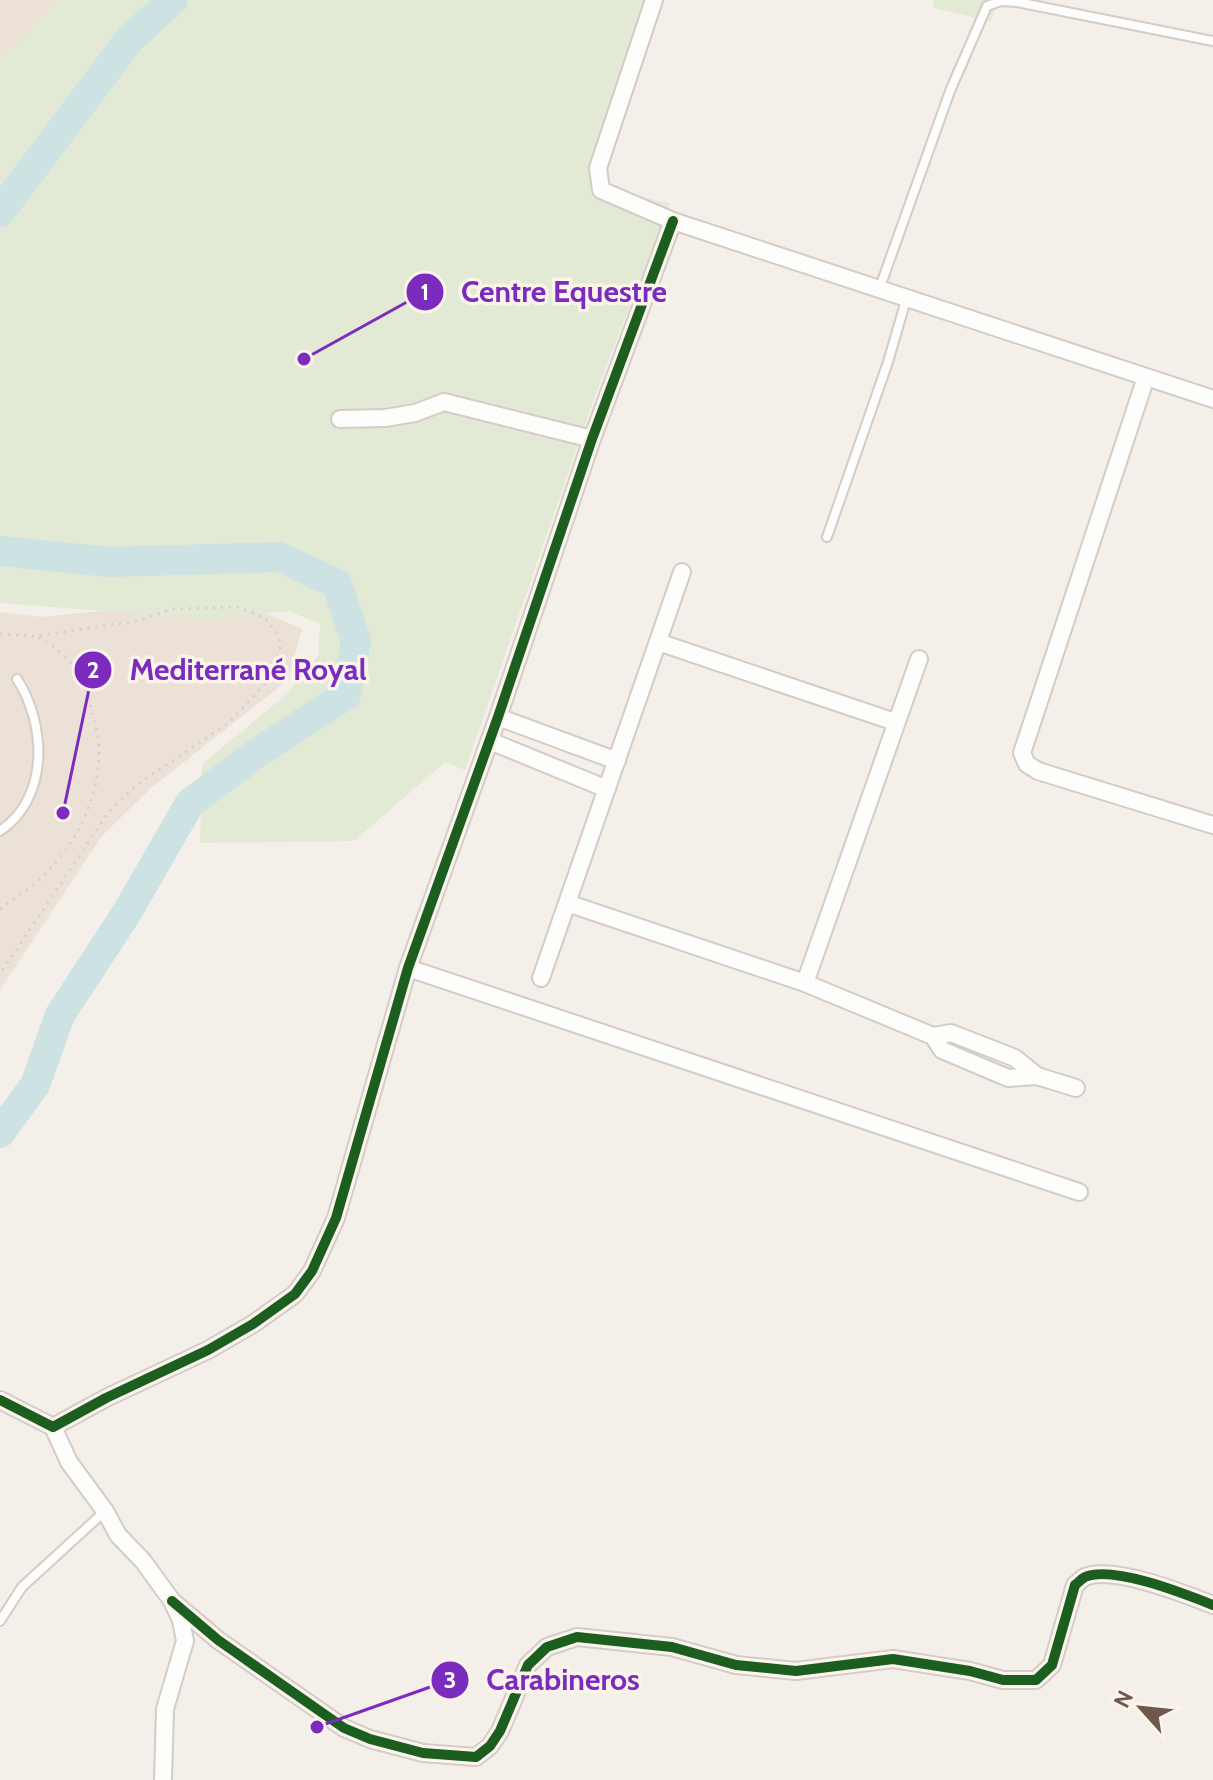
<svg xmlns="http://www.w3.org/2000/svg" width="1213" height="1780" viewBox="0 0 1213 1780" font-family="Cabin,sans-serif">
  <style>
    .residential { fill: #ece1d7 }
    .green { fill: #e2e9d5 }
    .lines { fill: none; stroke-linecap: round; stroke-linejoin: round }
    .river { stroke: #cde2e2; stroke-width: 30 }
    .service-casing { stroke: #d3ccc7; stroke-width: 12 }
    .minor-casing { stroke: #d3ccc7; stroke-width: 20 }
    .path { stroke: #d5cfca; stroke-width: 3; stroke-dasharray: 2 6; stroke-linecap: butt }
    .service { stroke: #fdfdfc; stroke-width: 8 }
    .minor { stroke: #fdfdfc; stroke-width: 16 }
    .cycleway-casing { stroke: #fcf4ea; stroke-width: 15 }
    .cycleway { stroke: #1b5e20; stroke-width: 10 }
    .leader { fill: none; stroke: #7b2cbf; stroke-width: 3 }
    .callout-dot { fill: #7b2cbf; stroke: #fcf4ea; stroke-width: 3 }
    .mark-label { font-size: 24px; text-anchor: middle; font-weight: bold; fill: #fff }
    .callout-label { font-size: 30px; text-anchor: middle; font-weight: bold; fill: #7b2cbf; stroke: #fcf4ea; stroke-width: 7; stroke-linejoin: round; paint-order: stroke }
  </style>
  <rect width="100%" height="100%" fill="#f4efe9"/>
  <!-- residential -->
  <path class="residential" d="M 0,0 L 59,0 L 0,60 Z
    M 232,598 L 302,629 L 288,680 L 150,789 L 102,836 L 0,990 L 0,612 L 41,617 Z"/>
  <!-- green -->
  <path class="green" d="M 59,0 L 657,0 L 601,190 L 670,203 L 597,390 L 465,770 L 445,762 L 354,841 L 200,843 L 202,764 L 287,694 L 318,656 L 320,624 L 289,611 L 210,619 L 0,603 L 0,60 Z
    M 934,0 L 997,0 L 991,21 L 933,8 Z"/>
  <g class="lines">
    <!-- river -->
    <path class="river" d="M 0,212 L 129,40 L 173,0
      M 0,551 L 109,562 L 279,557 L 337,584 L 356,641 L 346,695 L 257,753 L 190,803 L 126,914 L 60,1015 L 35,1085 L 0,1133"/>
    <defs>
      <path id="service" d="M 880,287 L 950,91 L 987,6 L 1001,1 L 1017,2 L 1213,41
        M 827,537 L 888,362 L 906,300
        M 0,831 C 50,797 46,724 17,679
        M 0,1621 L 22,1587 L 104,1512"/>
      <path id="minor" d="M 654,0 L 598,168 L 601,190 L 673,221 L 1213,399
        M 1146,377 L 1022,753 L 1027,764 L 1038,771 L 1213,825
        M 340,419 L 385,418 L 415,413 L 444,402 L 592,439
        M 658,642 L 895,722
        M 498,717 L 617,761
        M 490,741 L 607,789
        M 567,903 L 805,983 L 933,1036 L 942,1050 L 1008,1078 L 1037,1076 L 1076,1088
        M 408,968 L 1079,1192
        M 541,978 L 682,572
        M 805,983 L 919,659
        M 933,1036 L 951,1033 L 1015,1058 L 1037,1076
        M 0,1400 L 53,1427 L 106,1398 L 208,1350 L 253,1324 L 295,1294 L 312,1271 L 336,1218 L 408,968 L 498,717 L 592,439 L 673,221
        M 53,1427 L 69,1462 L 105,1511 L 118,1535 L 143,1561 L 172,1601 L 181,1620 L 185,1641 L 165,1709 L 163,1780
        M 172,1601 L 218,1640 L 344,1728 L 370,1739 L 423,1753 L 476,1757 L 490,1746 L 500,1731 L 528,1665 L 547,1647 L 577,1637 L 672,1647 L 736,1665 L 796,1671 L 893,1659 L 970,1671 L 1003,1680 L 1036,1680 L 1052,1665 L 1075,1585 C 1078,1583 1081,1579 1085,1577 C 1113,1565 1185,1594 1213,1605"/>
    </defs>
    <!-- service casing -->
    <use href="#service" class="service-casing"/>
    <!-- minor casing -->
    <use href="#minor" class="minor-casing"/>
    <!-- path -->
    <path class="path" d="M 0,634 L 36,636 L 137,621 L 172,609 L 239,607 L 265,618 L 278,635 L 280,648 L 276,666 L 266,683 L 227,724 L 135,786 L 108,813 L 0,974
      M 0,909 C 11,900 24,893 35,884 C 74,849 100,801 99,748 C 99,736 95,724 92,712 C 84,676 69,653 36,636"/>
    <!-- service -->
    <use href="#service" class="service"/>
    <!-- minor -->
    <use href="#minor" class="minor"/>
    <defs>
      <path id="cycleway" d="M 0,1400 L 53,1427 L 106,1398 L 208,1350 L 253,1324 L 295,1294 L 312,1271 L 336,1218 L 408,968 L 498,717 L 592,439 L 673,221
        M 172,1601 L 218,1640 L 344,1728 L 370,1739 L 423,1753 L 476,1757 L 490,1746 L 500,1731 L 528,1665 L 547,1647 L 577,1637 L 672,1647 L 736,1665 L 796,1671 L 893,1659 L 970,1671 L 1003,1680 L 1036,1680 L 1052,1665 L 1075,1585 C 1078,1583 1081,1579 1085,1577 C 1113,1565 1185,1594 1213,1605"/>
    </defs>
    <!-- cycleway casing -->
    <use href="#cycleway" class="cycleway-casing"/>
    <!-- cycleway -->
    <use href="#cycleway" class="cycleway"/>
  </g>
  <!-- callouts -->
  <path class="leader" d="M304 359L425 292M63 813L93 670M317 1727L450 1680"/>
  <g class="callout-dot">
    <circle cx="304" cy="359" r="8"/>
    <circle cx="63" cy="813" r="8"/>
    <circle cx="317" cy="1727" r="8"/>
    <circle cx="425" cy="292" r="20"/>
    <circle cx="93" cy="670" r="20"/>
    <circle cx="450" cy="1680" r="20"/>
  </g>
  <g class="mark-label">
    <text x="425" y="300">1</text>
    <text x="93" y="678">2</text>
    <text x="450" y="1688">3</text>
  </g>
  <g class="callout-label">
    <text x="564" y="302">Centre Equestre</text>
    <text x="248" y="680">Mediterrané Royal</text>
    <text x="563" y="1690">Carabineros</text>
  </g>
  <!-- north arrow -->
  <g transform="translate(1141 1708) rotate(297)" stroke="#fcf4ea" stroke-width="6" paint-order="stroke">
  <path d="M0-6L14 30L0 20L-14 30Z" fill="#6e574d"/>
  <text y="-12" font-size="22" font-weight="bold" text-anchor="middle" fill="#6e574d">N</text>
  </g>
</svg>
